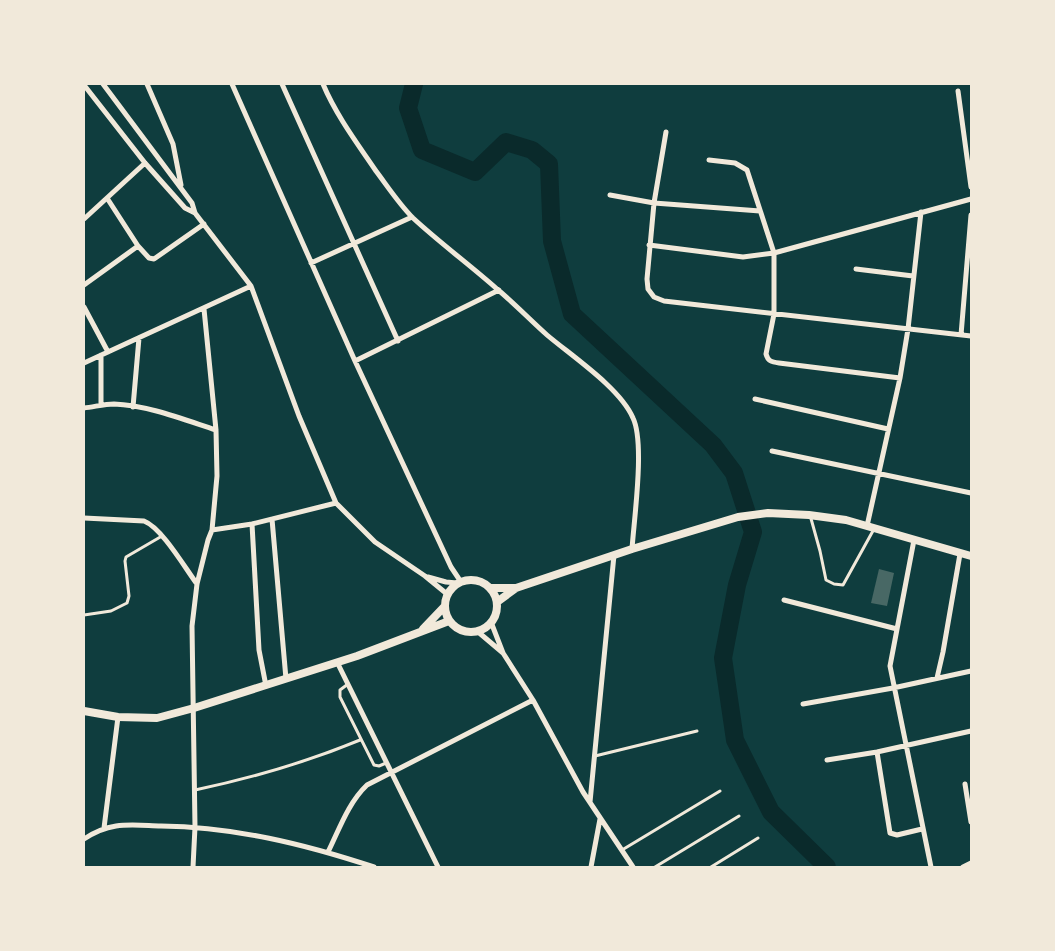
<svg xmlns="http://www.w3.org/2000/svg" width="1055" height="951" viewBox="0 0 1055 951" font-family="'PT Sans',sans-serif">
  <style>
    .lines { fill: none; stroke-linecap: round; stroke-linejoin: round }
    .river { stroke: #0a2a2b; stroke-width: 18 }
    .building { fill: #486865 }
    .service { stroke: #f1e9da; stroke-width: 3 }
    .minor { stroke: #f1e9da; stroke-width: 5 }
    .tertiary { stroke: #f1e9da; stroke-width: 8 }
  </style>
  <rect width="100%" height="100%" fill="#0f3d3e"/>
  <g class="lines">
    <!-- river -->
    <path class="river" d="M 414,84 L 408,108 L 422,150 L 475,172 L 506,142 L 532,150 L 549,164 L 552,241 L 572,314 L 713,445 L 734,473 L 753,532 L 737,585 L 723,658 L 735,740 L 771,812 L 827,867"/>
  </g>
  <!-- building -->
  <path class="building" d="M 879,569 L 894,573 L 887,606 L 871,603 Z"/>
  <g class="lines">
    <!-- service -->
    <path class="service" d="M 810,515 L 820,551 L 826,580 L 834,584 L 843,585 L 874,529
      M 84,615 L 111,611 L 127,603 L 129,596 L 125,561 L 126,557 L 162,536
      M 348,684 L 340,690 L 340,697 L 374,765 L 379,766 L 386,763
      M 595,756 L 697,731
      M 195,790 C 252,778 307,762 360,740
      M 622,850 L 720,791
      M 655,867 L 739,816
      M 711,867 L 758,838"/>
    <!-- minor -->
    <path class="minor" d="M 103,84 L 192,203 L 195,213 L 251,286 L 299,416 L 336,503 L 375,542 L 425,576 L 447,594
      M 147,84 L 173,144 L 181,185
      M 232,84 L 355,361 L 451,567 L 461,582
      M 282,84 L 398,341
      M 323,84 C 336,115 357,143 376,171 C 388,187 399,204 413,218 C 440,243 470,265 497,289 C 514,303 530,320 547,335 C 573,357 620,388 633,418 C 645,443 634,519 632,549
      M 84,85 L 145,163 L 185,208 L 195,213
      M 958,91 L 971,187
      M 666,132 L 654,203 L 647,279 L 648,289 L 654,297 L 664,301 L 971,336
      M 709,160 L 735,163 L 747,170 L 774,253 L 774,314 L 766,354 C 768,361 771,362 779,363 L 900,378
      M 610,195 L 654,203 L 760,211
      M 84,219 L 145,163
      M 649,245 L 743,257 L 774,253 L 971,199
      M 138,246 L 149,258 L 154,259 L 204,224
      M 311,263 L 412,217
      M 856,269 L 913,276
      M 84,285 L 138,246 L 107,198
      M 84,307 L 108,352
      M 204,309 L 216,430 L 217,476 L 212,530
      M 961,335 L 971,215
      M 101,355 L 101,405
      M 355,361 L 499,290
      M 84,363 L 251,286
      M 755,399 L 888,429
      M 133,407 L 139,338
      M 84,408 C 94,407 104,404 114,404 C 147,405 185,420 216,430
      M 772,451 L 971,493
      M 84,518 L 144,521 C 162,528 185,568 197,584
      M 272,519 L 286,679
      M 252,524 L 259,650 L 266,686
      M 867,526 L 900,378 L 908,329 L 921,212
      M 914,540 L 890,666 L 931,867
      M 428,577 L 446,582 L 457,583
      M 784,600 L 897,629
      M 491,622 L 503,653 L 533,700 L 583,792 L 633,867
      M 477,631 L 503,653
      M 337,662 L 438,867
      M 937,678 L 943,652 L 960,554
      M 803,704 L 893,688 L 971,671
      M 877,752 L 890,833 L 897,835 L 922,829
      M 827,760 L 877,752 L 971,731
      M 965,784 L 971,822
      M 590,802 L 614,555
      M 104,828 L 118,717
      M 84,839 C 111,821 130,825 161,826 C 235,827 304,844 374,867
      M 328,852 C 339,830 348,803 367,785 L 533,700
      M 193,867 L 195,827 L 192,626 L 197,584 L 208,540 L 212,530 L 252,524 L 336,503
      M 591,867 L 600,819
      M 963,867 L 971,863"/>
    <!-- tertiary -->
    <path class="tertiary" d="M445 606a26 26 0 1 1 52 0a26 26 0 1 1-52 0Z
      M 490,588 L 516,588
      M 497,602 L 516,588 L 632,549 L 738,517 L 768,513 L 809,515 L 846,520 L 971,556
      M 423,629 L 444,607
      M 84,711 L 118,717 L 157,718 L 194,708 L 357,656 L 449,621"/>
  </g>
  <!-- border -->
  <rect width="1055" height="951" fill="none" stroke="#f1e9da" stroke-width="170"/>
</svg>
